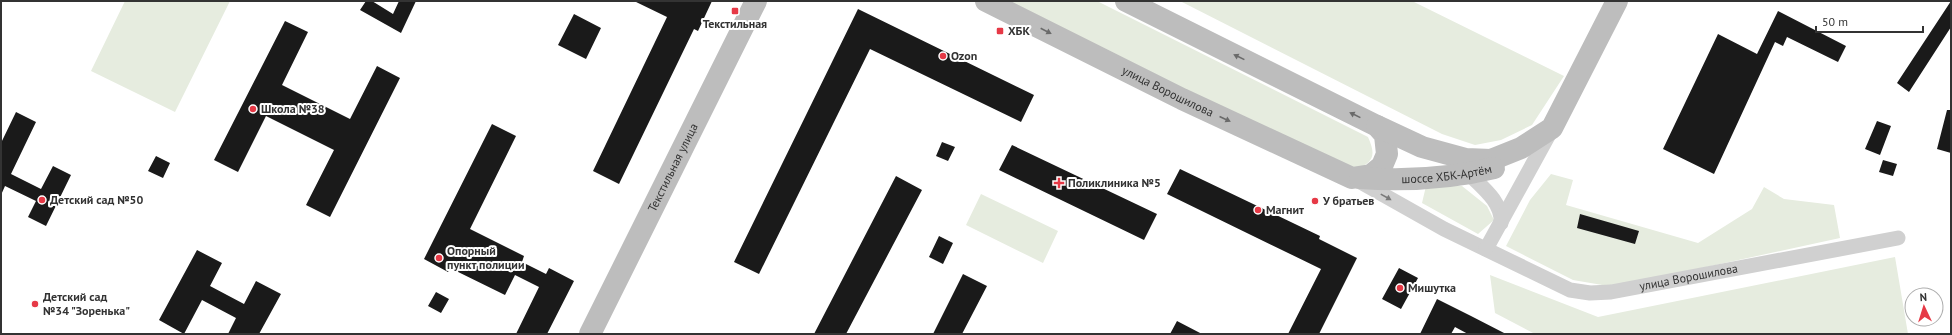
<svg xmlns="http://www.w3.org/2000/svg" width="1952" height="335" viewBox="0 0 1952 335" font-family="'PT Sans',sans-serif">
  <style>
    .green { fill: #e6ecdf }
    .building { fill: #1a1a1a }
    .lines { fill: none; stroke-linecap: round; stroke-linejoin: round }
    .street { stroke: #d0d0d0; stroke-width: 15 }
    .secondary { stroke: #bdbdbd; stroke-width: 22 }
    .oneway { fill: #6a6a6a }
    .oneway2 { fill: #7a7a7a }
    .poi-dot { fill: #e63946; stroke: #fff; stroke-width: 1.5 }
    .labels { text-anchor: middle; stroke-width: 4; stroke-linejoin: round; paint-order: stroke }
    .poi-label { font-size: 12px; font-weight: bold; fill: #333; stroke: #fff; text-anchor: start }
    .street-label { font-size: 12px; fill: #333; stroke: #fff }
  </style>
  <rect width="100%" height="100%" fill="#fff"/>
  <!-- green -->
  <path class="green" d="M 125,1 L 230,1 L 175,112 L 91,71 Z
    M 1008,1 L 1097,1 L 1368,137 C 1378,159 1371,163 1351,172 Z
    M 1180,1 L 1412,1 L 1564,76 L 1532,125 L 1501,140 L 1475,145 L 1442,134 Z
    M 1551,174 L 1573,180 L 1566,205 L 1698,243 L 1752,209 L 1764,187 L 1784,199 L 1834,205 L 1840,238 L 1614,287 L 1573,280 L 1506,246 L 1530,200 Z
    M 1426,186 L 1462,186 L 1487,206 L 1494,220 L 1478,234 L 1422,203 Z
    M 981,194 L 1058,231 L 1043,263 L 966,225 Z
    M 1895,257 L 1908,334 L 1535,334 L 1495,313 L 1490,275 L 1598,317 Z"/>
  <!-- building -->
  <path class="building" d="M 366,1 L 372,1 L 393,14 L 399,1 L 416,1 L 401,33 L 360,10 Z
    M 634,1 L 712,1 L 698,31 L 694,29 L 619,184 L 593,171 L 667,17 Z
    M 1951,1 L 1951,27 L 1909,92 L 1897,83 Z
    M 858,9 L 1034,95 L 1021,122 L 870,49 L 759,274 L 734,262 Z
    M 1778,11 L 1846,46 L 1838,62 L 1787,37 L 1783,46 L 1775,42 L 1714,174 L 1663,149 L 1718,34 L 1757,54 Z
    M 574,14 L 601,28 L 586,59 L 558,45 Z
    M 285,21 L 308,32 L 282,85 L 350,119 L 377,66 L 400,78 L 330,217 L 306,205 L 334,150 L 266,116 L 238,172 L 214,160 Z
    M 1947,110 L 1951,110 L 1951,153 L 1937,149 Z
    M 16,112 L 36,122 L 11,174 L 41,189 L 53,166 L 71,175 L 46,226 L 28,217 L 36,201 L 5,186 L 1,195 L 1,143 Z
    M 1877,121 L 1891,126 L 1880,155 L 1865,149 Z
    M 492,124 L 516,136 L 470,229 L 524,256 L 522,262 L 546,274 L 549,268 L 574,281 L 547,334 L 516,334 L 539,287 L 515,275 L 505,295 L 450,268 L 448,272 L 424,259 Z
    M 942,142 L 955,147 L 948,161 L 936,156 Z
    M 1012,145 L 1157,214 L 1144,240 L 999,170 Z
    M 156,156 L 170,163 L 163,178 L 148,171 Z
    M 1883,160 L 1897,164 L 1893,176 L 1879,172 Z
    M 1180,169 L 1320,236 L 1319,239 L 1357,258 L 1319,334 L 1288,334 L 1321,269 L 1167,194 Z
    M 896,176 L 922,190 L 846,334 L 814,334 Z
    M 1580,214 L 1639,231 L 1635,244 L 1577,228 Z
    M 939,236 L 953,243 L 943,264 L 929,257 Z
    M 197,250 L 222,263 L 210,286 L 244,304 L 256,281 L 281,294 L 259,334 L 228,334 L 236,318 L 202,300 L 184,334 L 159,320 Z
    M 1399,268 L 1418,278 L 1401,309 L 1382,299 Z
    M 963,274 L 987,286 L 962,334 L 933,334 Z
    M 436,292 L 449,299 L 441,313 L 428,306 Z
    M 1437,299 L 1471,316 L 1506,334 L 1468,334 L 1455,327 L 1451,334 L 1420,334 Z
    M 1177,321 L 1202,334 L 1170,334 Z"/>
  <g class="lines">
    <!-- street -->
    <g class="street">
      <path d="M 1464,169 C 1478,184 1503,201 1501,223"/>
      <path id="s1" d="M 1357,180 L 1444,229 L 1570,290 L 1590,293 L 1611,292 L 1898,238"/>
      <path d="M 1486,249 L 1552,129"/>
    </g>
    <!-- secondary -->
    <g class="secondary">
      <path id="s2" d="M 986,1 L 1182,99 L 1352,178 L 1371,175 L 1382,166 L 1387,154 L 1385,135 L 1377,126 L 1126,1"/>
      <path d="M 1377,126 L 1422,147 L 1466,159 L 1491,160 L 1521,148 L 1552,128 L 1617,1"/>
      <path id="s3" d="M 1360,178 C 1405,181 1449,179 1494,168"/>
      <path id="s4" d="M 590,334 L 756,1"/>
    </g>
  </g>
  <!-- one-way arrows -->
  <defs><path id="oneway-solid" d="M-6-.8H1V-3.2L6.5 0L1 3.2V.8H-6Z"/></defs>
  <g class="oneway">
    <use href="#oneway-solid" transform="translate(1046 31) rotate(27)"/>
    <use href="#oneway-solid" transform="translate(1239 57) rotate(-154)"/>
    <use href="#oneway-solid" transform="translate(1355 115) rotate(-154)"/>
    <use href="#oneway-solid" transform="translate(1225 119) rotate(25)"/>
  </g>
  <use class="oneway2" href="#oneway-solid" transform="translate(1386 197) rotate(29)"/>
  <!-- markers -->
  <g class="poi-dot">
    <rect x="731" y="7" width="8" height="8" rx="2"/>
    <rect x="996" y="27" width="8" height="8" rx="2"/>
    <circle cx="943" cy="56" r="4"/>
    <circle cx="253" cy="109" r="4"/>
    <path d="M1057 177h4v4h4v4h-4v4h-4v-4h-4v-4h4z"/>
    <circle cx="42" cy="200" r="4"/>
    <circle cx="1315" cy="201" r="4"/>
    <circle cx="1258" cy="210" r="4"/>
    <circle cx="439" cy="258" r="4"/>
    <circle cx="1400" cy="288" r="4"/>
    <circle cx="35" cy="304" r="4"/>
  </g>
  <g class="labels">
    <!-- poi labels -->
    <g class="poi-label">
      <text x="735" y="28" text-anchor="middle">Текстильная</text>
      <text x="1008" y="35">ХБК</text>
      <text x="951" y="60">Ozon</text>
      <text x="261" y="113">Школа №38</text>
      <text x="1068" y="187">Поликлиника №5</text>
      <text x="50" y="204">Детский сад №50</text>
      <text x="1323" y="205">У братьев</text>
      <text x="1266" y="214">Магнит</text>
      <text x="447" y="255">Опорный<tspan x="447" dy="14">пункт полиции</tspan></text>
      <text x="1408" y="292">Мишутка</text>
      <text x="43" y="301">Детский сад<tspan x="43" dy="14">№34 "Зоренька"</tspan></text>
    </g>
    <!-- street labels -->
    <g class="street-label">
      <text dy="4" stroke="none"><textPath href="#s2" startOffset="203">улица Ворошилова</textPath></text>
      <text dy="4" stroke="none"><textPath href="#s4" startOffset="186">Текстильная улица</textPath></text>
      <text dy="4" stroke="none"><textPath href="#s3" startOffset="87">шоссе ХБК-Артём</textPath></text>
      <text dy="4" stroke="none"><textPath href="#s1" startOffset="360">улица Ворошилова</textPath></text>
    </g>
  </g>
  <!-- border -->
  <rect width="1952" height="335" fill="none" stroke="#333333" stroke-width="4"/>
  <!-- north arrow -->
  <g transform="translate(1924 307) rotate(356)"><circle r="19" fill="#ffffff" stroke="#adadad"/>
  <path d="M0-3L7 15L0 10L-7 15Z" fill="#e63946"/>
  <text y="-6" font-size="11" font-weight="bold" text-anchor="middle" fill="#333333">N</text>
  </g>
  <!-- scale -->
  <path d="M1816 26v6h107v-6" fill="none" stroke="#333333" stroke-width="2"/>
  <text x="1822" y="26" font-size="12" fill="#333333" stroke="#ffffff" stroke-width="3" paint-order="stroke">50 m</text>
</svg>
